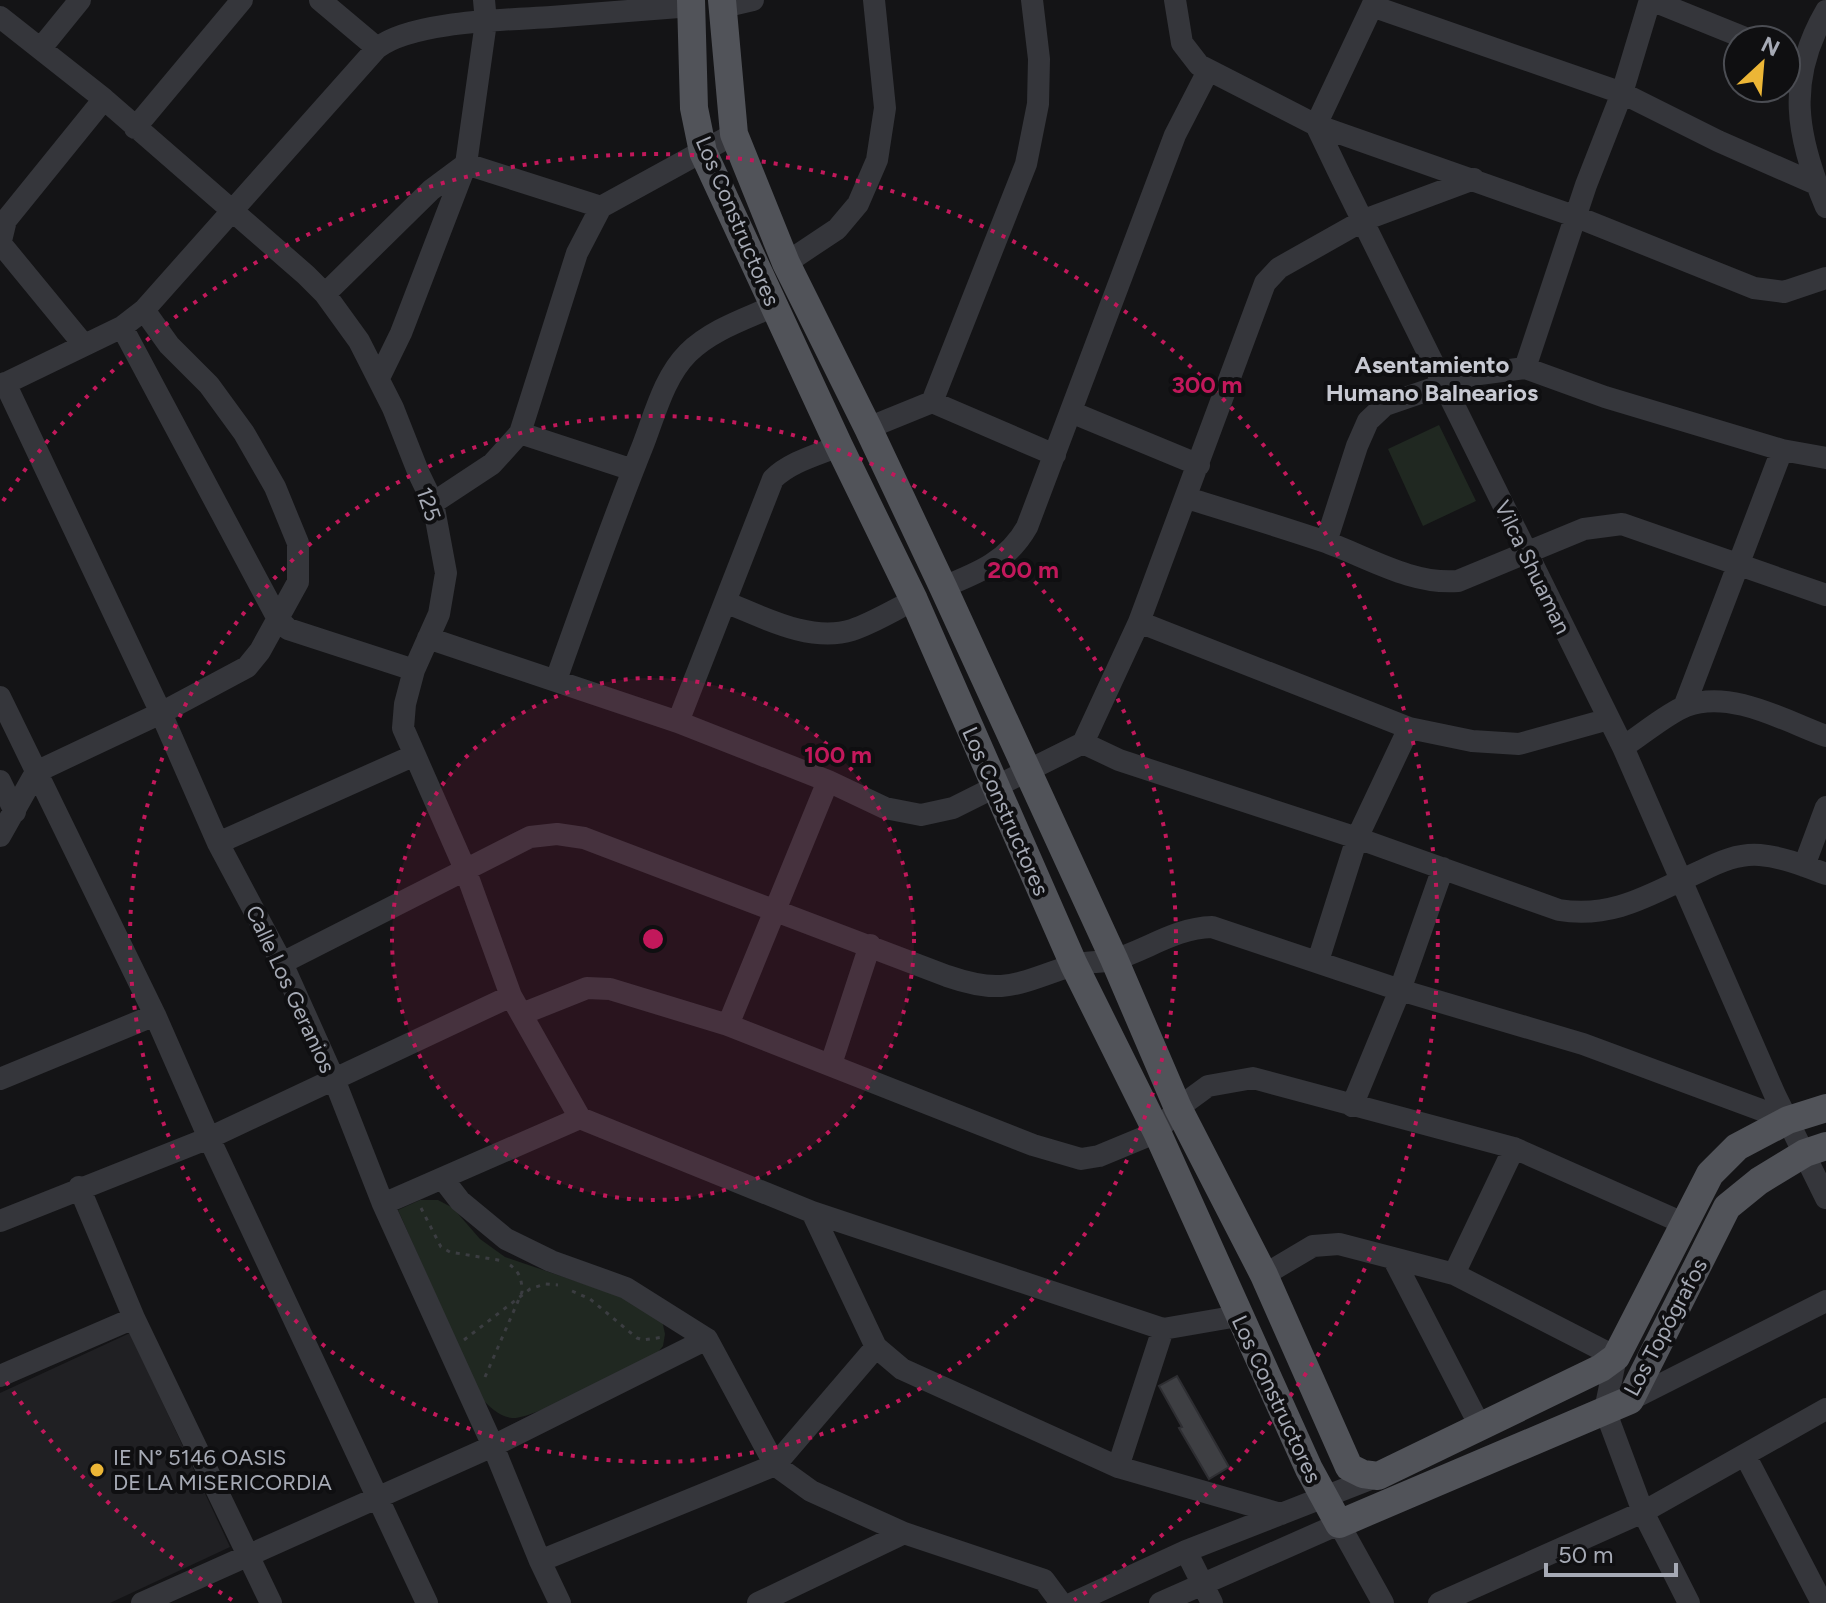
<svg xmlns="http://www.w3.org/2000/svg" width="1826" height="1603" viewBox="0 0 1826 1603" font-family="Figtree,sans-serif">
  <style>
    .built { fill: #202023 }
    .green { fill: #202821 }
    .building { fill: #3e3f43; stroke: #2e2e32; stroke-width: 2 }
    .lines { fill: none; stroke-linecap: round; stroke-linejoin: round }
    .path { stroke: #3b3d41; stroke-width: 3; stroke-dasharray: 4 6; stroke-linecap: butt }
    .minor { stroke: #35363b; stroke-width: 22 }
    .major { stroke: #515359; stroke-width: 28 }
    .ring { fill: none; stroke: #c2185b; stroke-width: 4; stroke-dasharray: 4 8 }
    .poi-dot { fill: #ecb636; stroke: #0f0f11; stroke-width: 3 }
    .labels { text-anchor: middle; stroke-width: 8; stroke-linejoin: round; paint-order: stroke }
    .street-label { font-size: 22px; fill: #a6aab5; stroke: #0f0f11 }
    .poi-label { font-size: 22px; fill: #a6aab5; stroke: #0f0f11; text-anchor: start }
    .neighbourhood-label { font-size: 24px; font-weight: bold; fill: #c7c9d2; stroke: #0f0f11 }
    .centre { fill: #c2185b; stroke: #0f0f11; stroke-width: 4 }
    .ring-label { font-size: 24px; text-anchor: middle; font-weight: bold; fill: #c2185b; stroke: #0f0f11; stroke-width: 8; stroke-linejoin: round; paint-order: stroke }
  </style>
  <rect width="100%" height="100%" fill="#141416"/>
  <!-- built -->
  <path class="built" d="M 130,1333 L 230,1547 L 110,1603 L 0,1603 L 0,1393 Z"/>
  <!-- green -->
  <path class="green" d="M 1439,425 L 1476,501 L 1423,526 L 1388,449 Z
    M 420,1200 L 438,1200 L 453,1208 L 480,1239 L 505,1257 L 640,1303 L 662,1320 L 665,1334 L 663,1346 L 655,1356 C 632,1367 530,1421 512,1418 C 498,1416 490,1407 481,1398 L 398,1210 Z"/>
  <!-- building -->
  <path class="building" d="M 1177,1376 L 1229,1467 L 1209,1479 L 1179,1428 L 1182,1427 L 1159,1386 Z"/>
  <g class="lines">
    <!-- path -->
    <path class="path" d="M 421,1208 L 441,1247 L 450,1252 L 504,1261
      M 572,1291 L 590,1299 L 637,1338 L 643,1340 L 664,1337
      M 464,1340 L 530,1289 L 545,1284 L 558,1285
      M 485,1377 L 522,1292 C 522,1281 520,1272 510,1265"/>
    <!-- minor -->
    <path class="minor" d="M 320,0 L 377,48
      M 1175,0 L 1182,43 L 1199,65 L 1316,125 L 1340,175 L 1623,747 L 1775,1095 L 1826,1198
      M 1375,0 L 1316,125 L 1577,217 L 1754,288 L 1784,292 L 1826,278
      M 1651,0 L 1750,40
      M 1372,6 L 1622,93 L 1718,141 L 1816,184
      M 723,7 L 753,0
      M 1826,11 C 1786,80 1796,136 1826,207
      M 0,17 L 104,99 L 306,275 L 325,294 L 359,341 L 393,408 L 419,474 L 433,503 L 446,573 L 439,614 L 414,670 L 405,704 L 403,728 L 465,869 L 511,996 L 580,1118
      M 41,48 L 80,0
      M 135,128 L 242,0
      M 466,164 L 601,207
      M 1,244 L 84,345
      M 0,245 L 6,220 L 104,99
      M 786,263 L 837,229 L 858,204 L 877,160 L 885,108 L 874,0
      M 325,294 L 431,190 L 466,164
      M 122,327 L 278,619 L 288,629 L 414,670
      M 1525,368 L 1586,185 L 1622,93 L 1650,0
      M 379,378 L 401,333 L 466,164 L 486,22 L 484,0
      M 5,383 L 161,713 L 218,843 L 282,963 L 334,1079 L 383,1204 L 493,1446 L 540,1561 L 560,1603
      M 0,386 L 122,327 L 144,310 L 377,48 C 412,21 506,20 551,17 C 598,13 645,10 692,6
      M 932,402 L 1055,455
      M 1071,412 L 1199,465
      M 868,428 L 932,402 L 1026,164 L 1038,104 L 1039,59 L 1032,0
      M 520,433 L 633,470
      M 1187,498 C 1232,512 1278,526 1323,541 C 1366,556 1411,585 1458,581 L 1584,529 L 1622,524 L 1826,595
      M 433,503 L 492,464 L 520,433 L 577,253 L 601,207 L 734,134
      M 1326,542 L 1357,446 L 1368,421 L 1385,405 L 1472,375 L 1525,368 L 1605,397 L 1782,450 L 1826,458
      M 943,587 C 978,573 1008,561 1027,527 L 1175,135 L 1208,71
      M 725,602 C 763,617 810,643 852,630 C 873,623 894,610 914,600
      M 1139,622 L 1409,728 L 1472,741 L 1519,744 L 1609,719
      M 428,638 L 678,722 L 828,781 L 885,808 L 921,815 L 953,808 L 1083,743 L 1119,760 L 1357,838 L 1559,910 C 1615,919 1652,893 1701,871 C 1719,862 1739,853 1760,855 C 1783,857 1805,866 1826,874
      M 556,680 C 584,601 612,522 643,445 C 655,414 664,377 688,353 C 711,330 745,319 774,306
      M 0,697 L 155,1015 L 209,1138 L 427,1603
      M 1684,707 L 1782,450
      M 678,722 L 773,479 C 790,462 817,455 839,446
      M 1083,743 L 1139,622 L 1265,283 L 1279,268 L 1364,220 L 1474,179
      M 1623,747 C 1642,735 1666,714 1686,706 C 1731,689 1785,721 1826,736
      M 0,781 L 15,812
      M 0,836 L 36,772 L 161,713 L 247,667 L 260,651 L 298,582 L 298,543 L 275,487 L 244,433 L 209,385 L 169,345 L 144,310
      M 218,843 L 415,755
      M 1804,866 L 1826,807
      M 1318,961 L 1357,838 L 1409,728
      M 282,963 L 530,837 L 557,834 L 584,838 L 947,976 C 1005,996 1017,983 1071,966 C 1084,961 1100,963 1113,960 C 1147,950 1175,928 1212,927 L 1400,990 L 1583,1044 L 1788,1120
      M 522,1014 L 587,988 L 610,989 L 728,1025 L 1033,1145 L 1081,1159 L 1099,1156 L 1157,1132 L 1178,1108 L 1208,1086 L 1253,1078 L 1514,1148 L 1683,1223
      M 728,1025 L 828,781
      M 831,1064 L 870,945
      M 0,1079 L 155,1015
      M 1352,1106 L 1400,990 L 1443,868
      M 443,1179 L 460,1201 L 506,1239 L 551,1261 L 626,1288 L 707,1339 L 775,1465 L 811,1491 L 904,1533 L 1044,1580 L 1061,1603
      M 79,1187 L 134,1318 L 271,1603
      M 383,1204 L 580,1118 L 812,1212 L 876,1347 L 902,1369 L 1118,1467 L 1281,1514
      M 812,1212 L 1163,1329 L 1238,1316
      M 0,1221 L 209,1138 L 511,996
      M 1393,1258 L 1480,1426
      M 1454,1274 L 1514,1148
      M 1264,1275 L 1313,1246 L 1339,1244 L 1454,1274 L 1616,1357 L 1605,1410 L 1643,1512 L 1689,1603
      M 0,1376 L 134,1318
      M 1630,1400 L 1826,1301
      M 1745,1455 L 1822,1603
      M 1118,1467 L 1163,1329
      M 1186,1551 L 1212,1603
      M 540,1561 L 775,1465 L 876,1347
      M 142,1603 L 493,1446 L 707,1339
      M 758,1603 L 904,1533
      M 1073,1603 L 1186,1551 L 1378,1476
      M 1160,1603 L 1339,1524 L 1383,1603
      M 1439,1603 L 1643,1512 L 1826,1409"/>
    <!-- major -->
    <path class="major" d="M 691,0 L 694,108 L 703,152 L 839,446 L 914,600 L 1074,965 L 1157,1132 L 1309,1469 L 1339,1524 L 1630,1400 L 1727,1207 L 1759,1181 L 1805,1153 L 1826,1146
      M 722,0 L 734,134 L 786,263 L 868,428 L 943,587 L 1114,959 L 1178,1108 L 1264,1275 L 1349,1467 L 1363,1474 L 1378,1476 L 1601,1368 L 1616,1357 L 1710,1174 L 1737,1147 L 1788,1120 L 1826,1108"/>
  </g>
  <!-- distance rings -->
  <circle cx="653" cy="939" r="261" fill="#c2185b" fill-opacity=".12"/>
  <g class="ring">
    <circle cx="653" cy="939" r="261"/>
    <circle cx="653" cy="939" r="523"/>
    <path d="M232 1600A784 784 0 0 1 3 1377M3 501A784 784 0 1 1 1074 1600"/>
  </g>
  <!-- markers -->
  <circle class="poi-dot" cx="97" cy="1470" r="8"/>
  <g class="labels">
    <!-- street labels -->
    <g class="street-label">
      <text transform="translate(738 221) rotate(67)" y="8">Los Constructores</text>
      <text transform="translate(429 504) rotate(71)" y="8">125</text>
      <text transform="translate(1533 567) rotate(64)" y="8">Vilca Shuaman</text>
      <text transform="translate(1006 811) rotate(66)" y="8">Los Constructores</text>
      <text transform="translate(291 989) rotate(65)" y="8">Calle Los Geranios</text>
      <text transform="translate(1665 1327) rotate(-62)" y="8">Los Topógrafos</text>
      <text transform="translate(1277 1399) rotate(65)" y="8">Los Constructores</text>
    </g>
    <!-- poi labels -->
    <g class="poi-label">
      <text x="113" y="1465">IE N° 5146 OASIS<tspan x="113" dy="25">DE LA MISERICORDIA</tspan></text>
    </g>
    <!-- neighbourhood labels -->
    <g class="neighbourhood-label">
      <text x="1432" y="373">Asentamiento<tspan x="1432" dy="28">Humano Balnearios</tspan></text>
    </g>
  </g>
  <circle cx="653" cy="939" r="12" class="centre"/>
  <g class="ring-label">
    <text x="1207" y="393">300 m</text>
    <text x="1023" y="578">200 m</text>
    <text x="838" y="763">100 m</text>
  </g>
  <!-- north arrow -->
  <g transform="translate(1762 64) rotate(26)"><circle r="38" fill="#0f0f11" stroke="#4b4d53" stroke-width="2"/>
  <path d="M0-6L14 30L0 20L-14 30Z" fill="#ecb636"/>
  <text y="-12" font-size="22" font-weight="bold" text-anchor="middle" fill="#a6aab5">N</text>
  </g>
  <!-- scale -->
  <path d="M1546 1563v12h130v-12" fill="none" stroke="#a6aab5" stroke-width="4"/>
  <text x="1558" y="1563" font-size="24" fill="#a6aab5" stroke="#0f0f11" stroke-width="6" paint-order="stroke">50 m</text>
</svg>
